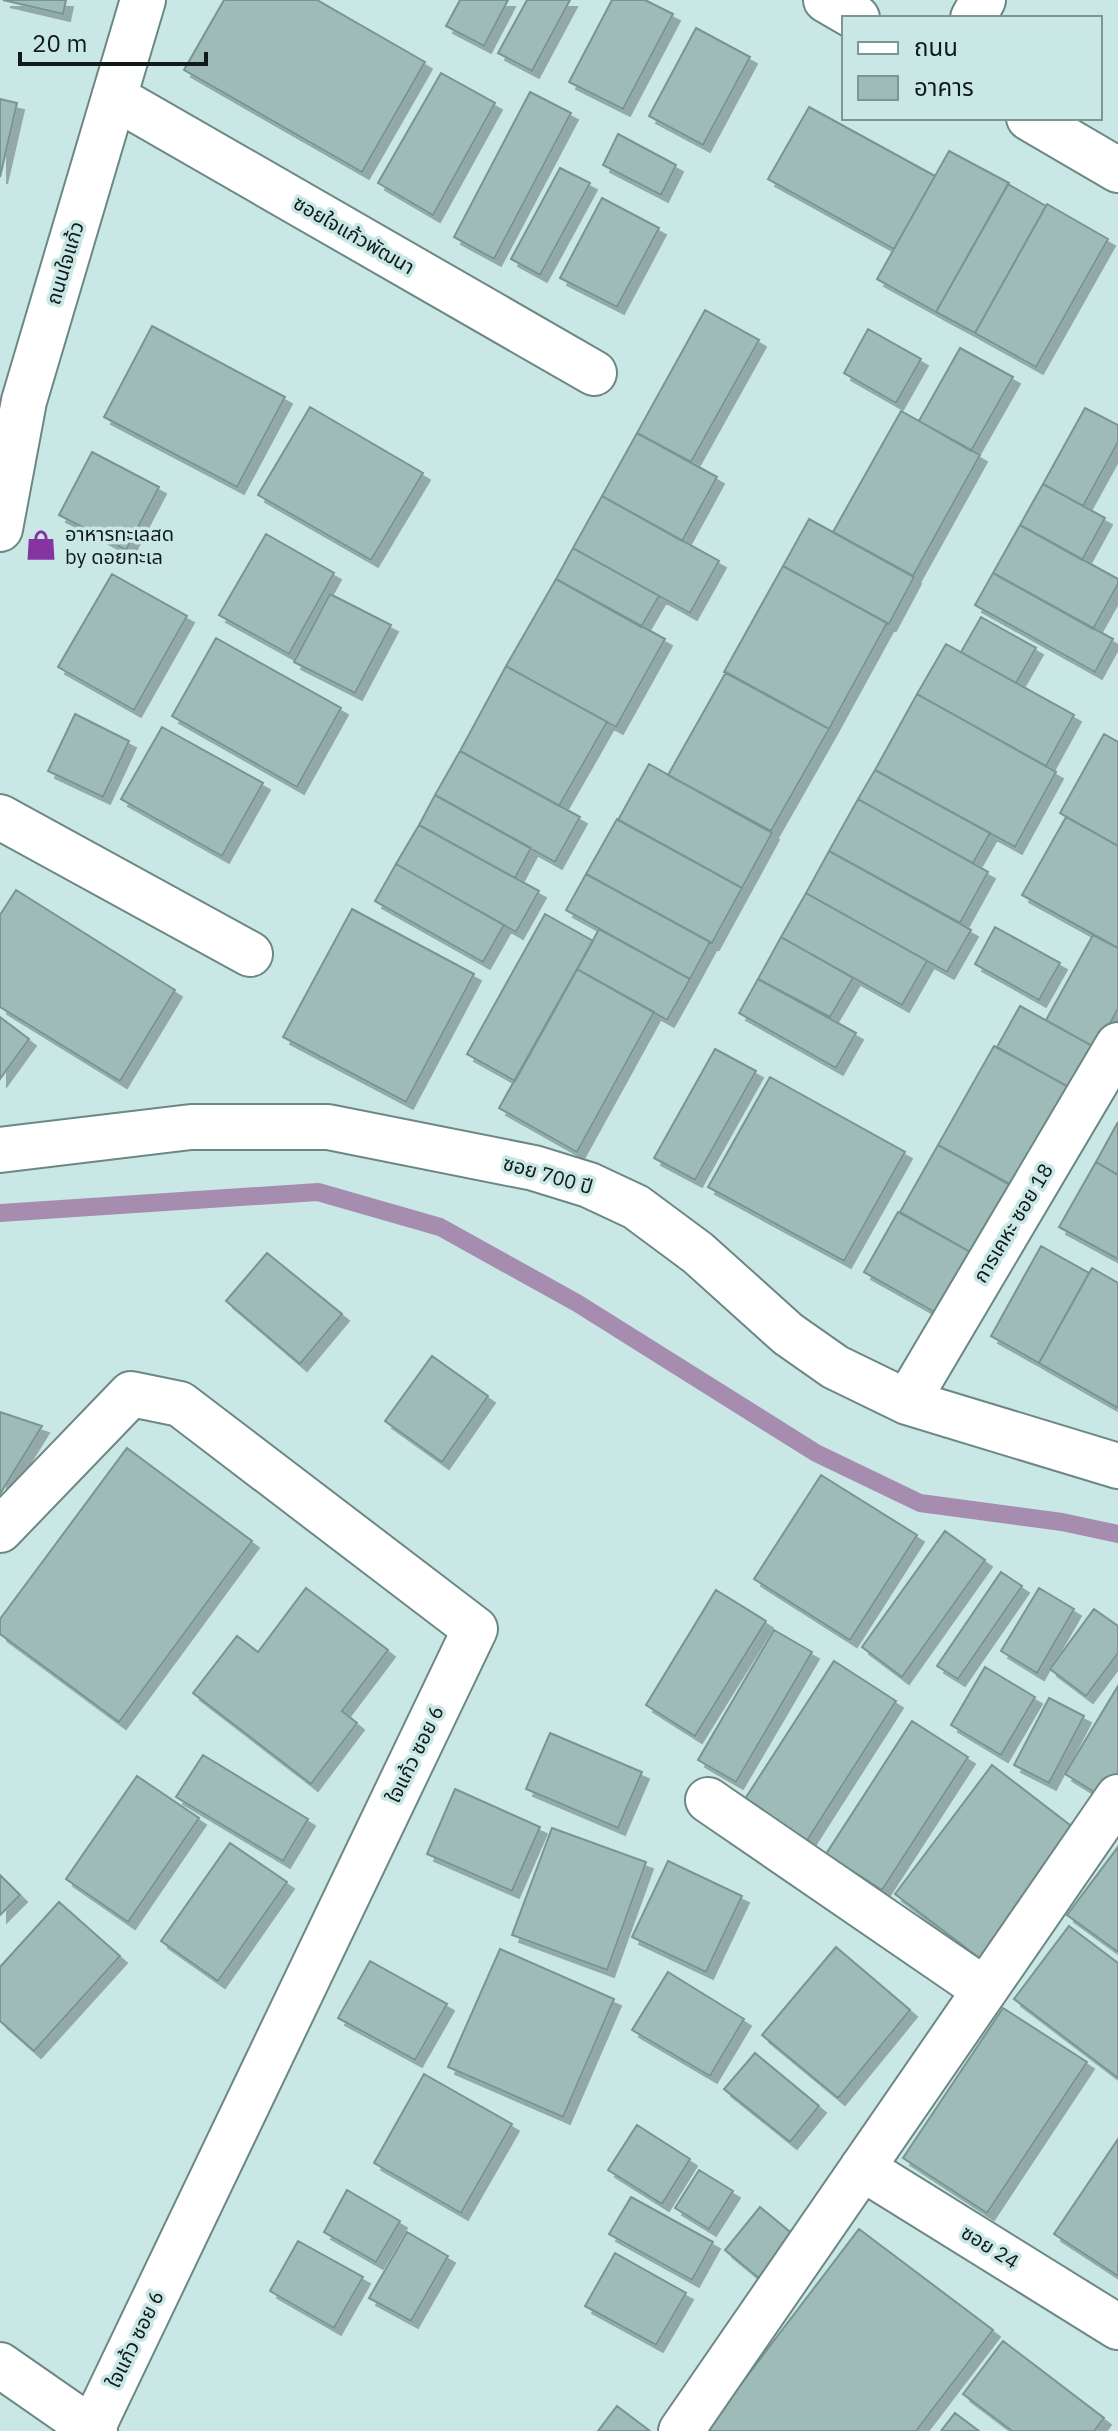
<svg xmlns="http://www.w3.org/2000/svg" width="1118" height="2431" viewBox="0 0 1118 2431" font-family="'IBM Plex Sans','Noto Sans Thai',sans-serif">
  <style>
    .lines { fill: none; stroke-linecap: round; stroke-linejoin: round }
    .stream { stroke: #a68db0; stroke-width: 18 }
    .building { fill: #9ebbb8; stroke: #789592; stroke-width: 2; filter: url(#shadow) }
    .minor-casing { stroke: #6c8886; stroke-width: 48 }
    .minor { stroke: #fff; stroke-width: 44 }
    .labels { text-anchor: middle; stroke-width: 7; stroke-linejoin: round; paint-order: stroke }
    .street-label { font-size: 20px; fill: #0f1a19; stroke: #c9e7e5 }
    .poi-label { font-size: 20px; fill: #0f1a19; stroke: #c9e7e5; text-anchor: start }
  </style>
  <defs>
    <filter id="shadow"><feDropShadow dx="7" dy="7" stdDeviation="0" flood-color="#0004"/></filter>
  </defs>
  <rect width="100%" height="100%" fill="#c9e7e5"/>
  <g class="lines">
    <!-- stream -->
    <path class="stream" d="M 0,1213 L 318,1192 L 440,1227 L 577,1303 L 816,1453 L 920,1503 L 1062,1522 L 1118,1534"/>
  </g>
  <!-- building -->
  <path class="building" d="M 3,0 L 66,0 L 63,14 Z
    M 224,0 L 317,0 L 425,62 L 362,172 L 184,70 Z
    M 460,0 L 508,0 L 484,46 L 446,26 Z
    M 527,0 L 570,0 L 532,71 L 498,53 Z
    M 612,0 L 645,0 L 673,14 L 623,109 L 569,82 Z
    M 696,28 L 750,57 L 703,145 L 649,116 Z
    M 441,73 L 495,103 L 433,215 L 378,183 Z
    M 530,92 L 571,113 L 494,259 L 454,237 Z
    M 0,99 L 17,103 L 0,177 Z
    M 809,107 L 935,176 L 894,249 L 768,179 Z
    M 618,134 L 676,165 L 661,195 L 603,165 Z
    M 949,151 L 1009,183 L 936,312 L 877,279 Z
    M 560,168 L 590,183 L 540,275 L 511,259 Z
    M 1008,184 L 1046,206 L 975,333 L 936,312 Z
    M 602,198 L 659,228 L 617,307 L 560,278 Z
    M 1047,204 L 1108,239 L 1036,367 L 975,333 Z
    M 705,310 L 759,340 L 691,462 L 637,433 Z
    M 152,326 L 285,397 L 237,487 L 104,417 Z
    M 868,329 L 921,359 L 896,403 L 844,373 Z
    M 960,348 L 1013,377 L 971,451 L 919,421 Z
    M 310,407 L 423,473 L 371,560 L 258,495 Z
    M 1085,408 L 1118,425 L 1118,442 L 1083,506 L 1043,484 Z
    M 901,411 L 980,455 L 913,576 L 833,532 Z
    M 637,433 L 717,477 L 682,541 L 602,496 Z
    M 92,452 L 159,487 L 126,550 L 59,515 Z
    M 1043,484 L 1105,518 L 1082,560 L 1020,525 Z
    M 602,496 L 719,561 L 690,613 L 573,548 Z
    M 809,519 L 914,577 L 889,624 L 783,566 Z
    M 1020,525 L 1118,579 L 1118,584 L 1093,629 L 993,573 Z
    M 266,534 L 334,573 L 289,654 L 219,615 Z
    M 573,548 L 659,596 L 641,627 L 556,579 Z
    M 783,566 L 887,623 L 829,729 L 724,672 Z
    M 993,573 L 1113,639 L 1095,672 L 975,605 Z
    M 112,574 L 187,616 L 134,710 L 58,667 Z
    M 556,579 L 665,639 L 616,727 L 506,666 Z
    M 330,594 L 391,625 L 355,693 L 294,662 Z
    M 981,617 L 1036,648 L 1016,683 L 961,652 Z
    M 216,638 L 341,708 L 297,787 L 172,716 Z
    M 946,644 L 1074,715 L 1046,766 L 917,694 Z
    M 506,666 L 607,722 L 559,806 L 460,751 Z
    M 726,672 L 829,729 L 771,831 L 668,775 Z
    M 917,694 L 1056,772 L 1015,847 L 875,770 Z
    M 75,714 L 129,741 L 103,797 L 48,771 Z
    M 162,727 L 263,783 L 222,856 L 121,799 Z
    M 1104,734 L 1118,742 L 1118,846 L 1060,813 Z
    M 460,751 L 580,817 L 555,862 L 435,795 Z
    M 649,764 L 772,833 L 742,888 L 618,820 Z
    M 875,770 L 990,833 L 973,863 L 858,799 Z
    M 435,795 L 531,848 L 515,878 L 419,825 Z
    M 858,799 L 988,872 L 960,923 L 829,851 Z
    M 1066,817 L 1118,846 L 1118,948 L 1022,895 Z
    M 617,819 L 742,888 L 712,943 L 586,874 Z
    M 419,825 L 539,891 L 516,932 L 396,864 Z
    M 829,851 L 971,930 L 947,972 L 806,893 Z
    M 396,864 L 504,925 L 483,962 L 375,901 Z
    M 586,874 L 710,942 L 690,979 L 566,910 Z
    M 16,890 L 175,990 L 120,1081 L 0,1007 L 0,915 Z
    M 806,893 L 927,961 L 902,1005 L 781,937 Z
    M 352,909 L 474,974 L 406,1102 L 283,1037 Z
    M 545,914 L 593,941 L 515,1081 L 467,1054 Z
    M 995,927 L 1060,963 L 1039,1000 L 975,964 Z
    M 599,929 L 690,979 L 667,1020 L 577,969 Z
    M 1093,935 L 1118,948 L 1118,1009 L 1096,1048 L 1046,1020 Z
    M 781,937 L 853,978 L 830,1017 L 758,979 Z
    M 577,969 L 654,1012 L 577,1152 L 499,1108 Z
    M 758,979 L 856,1033 L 836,1068 L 739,1013 Z
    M 1020,1006 L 1096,1048 L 1074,1090 L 997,1047 Z
    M 0,1017 L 29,1039 L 0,1079 Z
    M 994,1046 L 1074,1090 L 1019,1190 L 938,1145 Z
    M 715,1049 L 756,1071 L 695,1180 L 654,1158 Z
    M 770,1077 L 905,1152 L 844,1261 L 708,1187 Z
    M 1118,1122 L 1118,1175 L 1096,1162 Z
    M 938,1145 L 1019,1189 L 981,1258 L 900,1212 Z
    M 1096,1162 L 1118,1175 L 1118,1259 L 1059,1227 Z
    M 898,1212 L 981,1258 L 947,1319 L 864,1272 Z
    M 1041,1246 L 1089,1273 L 1039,1363 L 991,1336 Z
    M 267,1253 L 342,1314 L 300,1364 L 226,1301 Z
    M 1092,1268 L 1118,1283 L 1118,1408 L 1039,1363 Z
    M 432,1356 L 488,1396 L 442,1462 L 385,1421 Z
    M 0,1412 L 42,1426 L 0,1494 Z
    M 127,1448 L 252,1541 L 119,1722 L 0,1634 L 0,1619 Z
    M 821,1475 L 917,1535 L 850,1640 L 754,1579 Z
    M 945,1531 L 985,1560 L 902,1677 L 862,1647 Z
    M 1001,1572 L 1022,1586 L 958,1679 L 937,1666 Z
    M 306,1588 L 388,1650 L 342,1711 L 357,1723 L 311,1784 L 193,1693 L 237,1636 L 258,1652 Z
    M 1039,1588 L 1074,1609 L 1037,1673 L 1001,1651 Z
    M 716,1590 L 766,1621 L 695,1736 L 646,1705 Z
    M 1094,1609 L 1118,1626 L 1118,1653 L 1086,1696 L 1050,1669 Z
    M 774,1630 L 812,1652 L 736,1782 L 698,1760 Z
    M 834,1661 L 896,1701 L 806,1842 L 743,1802 Z
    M 985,1667 L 1035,1697 L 1001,1755 L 951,1725 Z
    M 1118,1686 L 1118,1779 L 1106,1799 L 1065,1774 Z
    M 1049,1698 L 1084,1716 L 1049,1783 L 1014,1765 Z
    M 912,1721 L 968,1757 L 882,1890 L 826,1854 Z
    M 550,1733 L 642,1772 L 618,1828 L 526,1789 Z
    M 203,1755 L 308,1819 L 283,1861 L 176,1797 Z
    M 992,1765 L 1079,1832 L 982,1960 L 895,1894 Z
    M 137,1776 L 199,1818 L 128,1922 L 66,1879 Z
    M 455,1789 L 540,1827 L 512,1891 L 427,1854 Z
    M 552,1828 L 646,1862 L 607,1970 L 512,1935 Z
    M 230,1843 L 287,1882 L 218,1981 L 161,1941 Z
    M 1118,1847 L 1118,1952 L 1067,1915 Z
    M 668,1861 L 742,1896 L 706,1972 L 632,1937 Z
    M 0,1875 L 20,1895 L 0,1915 Z
    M 59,1902 L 120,1956 L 34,2051 L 0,2021 L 0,1967 Z
    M 1069,1926 L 1118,1963 L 1118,2078 L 1014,1999 Z
    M 836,1947 L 910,2010 L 838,2098 L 762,2035 Z
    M 500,1949 L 614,1999 L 563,2117 L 448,2067 Z
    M 370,1961 L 447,2004 L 415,2060 L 338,2018 Z
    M 668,1972 L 744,2019 L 710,2076 L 632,2030 Z
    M 1003,2008 L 1087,2062 L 987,2213 L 903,2158 Z
    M 755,2053 L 819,2106 L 790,2142 L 724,2089 Z
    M 424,2074 L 512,2124 L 461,2213 L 374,2163 Z
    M 637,2125 L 690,2159 L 662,2204 L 608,2170 Z
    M 1118,2139 L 1118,2276 L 1054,2234 Z
    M 699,2170 L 733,2191 L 709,2229 L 675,2208 Z
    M 347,2190 L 400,2221 L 376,2262 L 324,2232 Z
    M 631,2197 L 713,2242 L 692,2280 L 609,2234 Z
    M 760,2207 L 795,2236 L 760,2279 L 725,2250 Z
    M 859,2229 L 993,2330 L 916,2431 L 708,2431 L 706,2430 Z
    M 407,2232 L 448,2256 L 411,2321 L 369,2298 Z
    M 298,2241 L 363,2277 L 334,2328 L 270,2291 Z
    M 615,2253 L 686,2293 L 656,2345 L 585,2306 Z
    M 1003,2341 L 1104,2418 L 1094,2431 L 1012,2431 L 963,2394 Z
    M 617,2406 L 650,2431 L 598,2431 Z
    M 955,2413 L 979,2431 L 941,2431 Z"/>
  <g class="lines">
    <defs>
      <path id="minor" d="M 826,0 L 857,18
        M 973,18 L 983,0
        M 114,97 L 594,373
        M 1029,118 L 1118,170
        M 0,529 L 24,401 L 143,0
        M 0,817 L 250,954
        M 0,1150 L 191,1127 L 328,1127 L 534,1168 L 589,1185 L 636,1207 L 698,1253 L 788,1334 L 835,1367 L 907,1402 L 1118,1466
        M 907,1402 L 1118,1045
        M 0,1530 L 131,1394 L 180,1404 L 475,1629 L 91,2431
        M 708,1800 L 985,1990
        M 862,2168 L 1118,2327
        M 0,2365 L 95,2431
        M 681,2431 L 1118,1797"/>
    </defs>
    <!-- minor casing -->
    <use href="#minor" class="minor-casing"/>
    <!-- minor -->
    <use href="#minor" class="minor"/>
  </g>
  <!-- icons -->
  <defs>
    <symbol id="shop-bare" viewBox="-9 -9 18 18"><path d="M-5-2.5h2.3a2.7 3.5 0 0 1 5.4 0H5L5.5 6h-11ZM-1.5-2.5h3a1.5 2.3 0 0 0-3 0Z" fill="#8634a2" stroke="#c9e7e5" stroke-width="2.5" paint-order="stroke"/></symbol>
  </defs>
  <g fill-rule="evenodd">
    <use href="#shop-bare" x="19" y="523" width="44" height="44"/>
  </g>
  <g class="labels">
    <!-- street labels -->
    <g class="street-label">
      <text transform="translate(354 235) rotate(30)" y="7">ซอยใจแก้วพัฒนา</text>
      <text transform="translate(65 263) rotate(-73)" y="7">ถนนใจแก้ว</text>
      <text transform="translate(548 1175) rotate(16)" y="7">ซอย 700 ปี</text>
      <text transform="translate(1013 1223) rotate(-59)" y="7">การเคหะ ซอย 18</text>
      <text transform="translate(415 1754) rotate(-64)" y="7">ใจแก้ว ซอย 6</text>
      <text transform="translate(990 2247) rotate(32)" y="7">ซอย 24</text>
      <text transform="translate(135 2339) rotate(-64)" y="7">ใจแก้ว ซอย 6</text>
    </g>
    <!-- poi labels -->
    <g class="poi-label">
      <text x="65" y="541">อาหารทะเลสด<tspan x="65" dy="23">by ดอยทะเล</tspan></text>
    </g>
  </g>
  <!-- legend -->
  <rect x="842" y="16" width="260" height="104" fill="#c9e7e5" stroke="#7f9593" stroke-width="2"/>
  <rect x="858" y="42" width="40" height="12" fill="#ffffff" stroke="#7f9593" stroke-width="2"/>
  <text x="914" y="56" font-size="24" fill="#0f1a19">ถนน</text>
  <rect x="858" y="76" width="40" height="24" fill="#9ebbb8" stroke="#7f9593" stroke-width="2"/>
  <text x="914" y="96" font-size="24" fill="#0f1a19">อาคาร</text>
  <!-- scale -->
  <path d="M20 52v12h186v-12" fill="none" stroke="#0f1a19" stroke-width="4"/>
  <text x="32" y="52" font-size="24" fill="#0f1a19" stroke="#c9e7e5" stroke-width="6" paint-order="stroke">20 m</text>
</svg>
